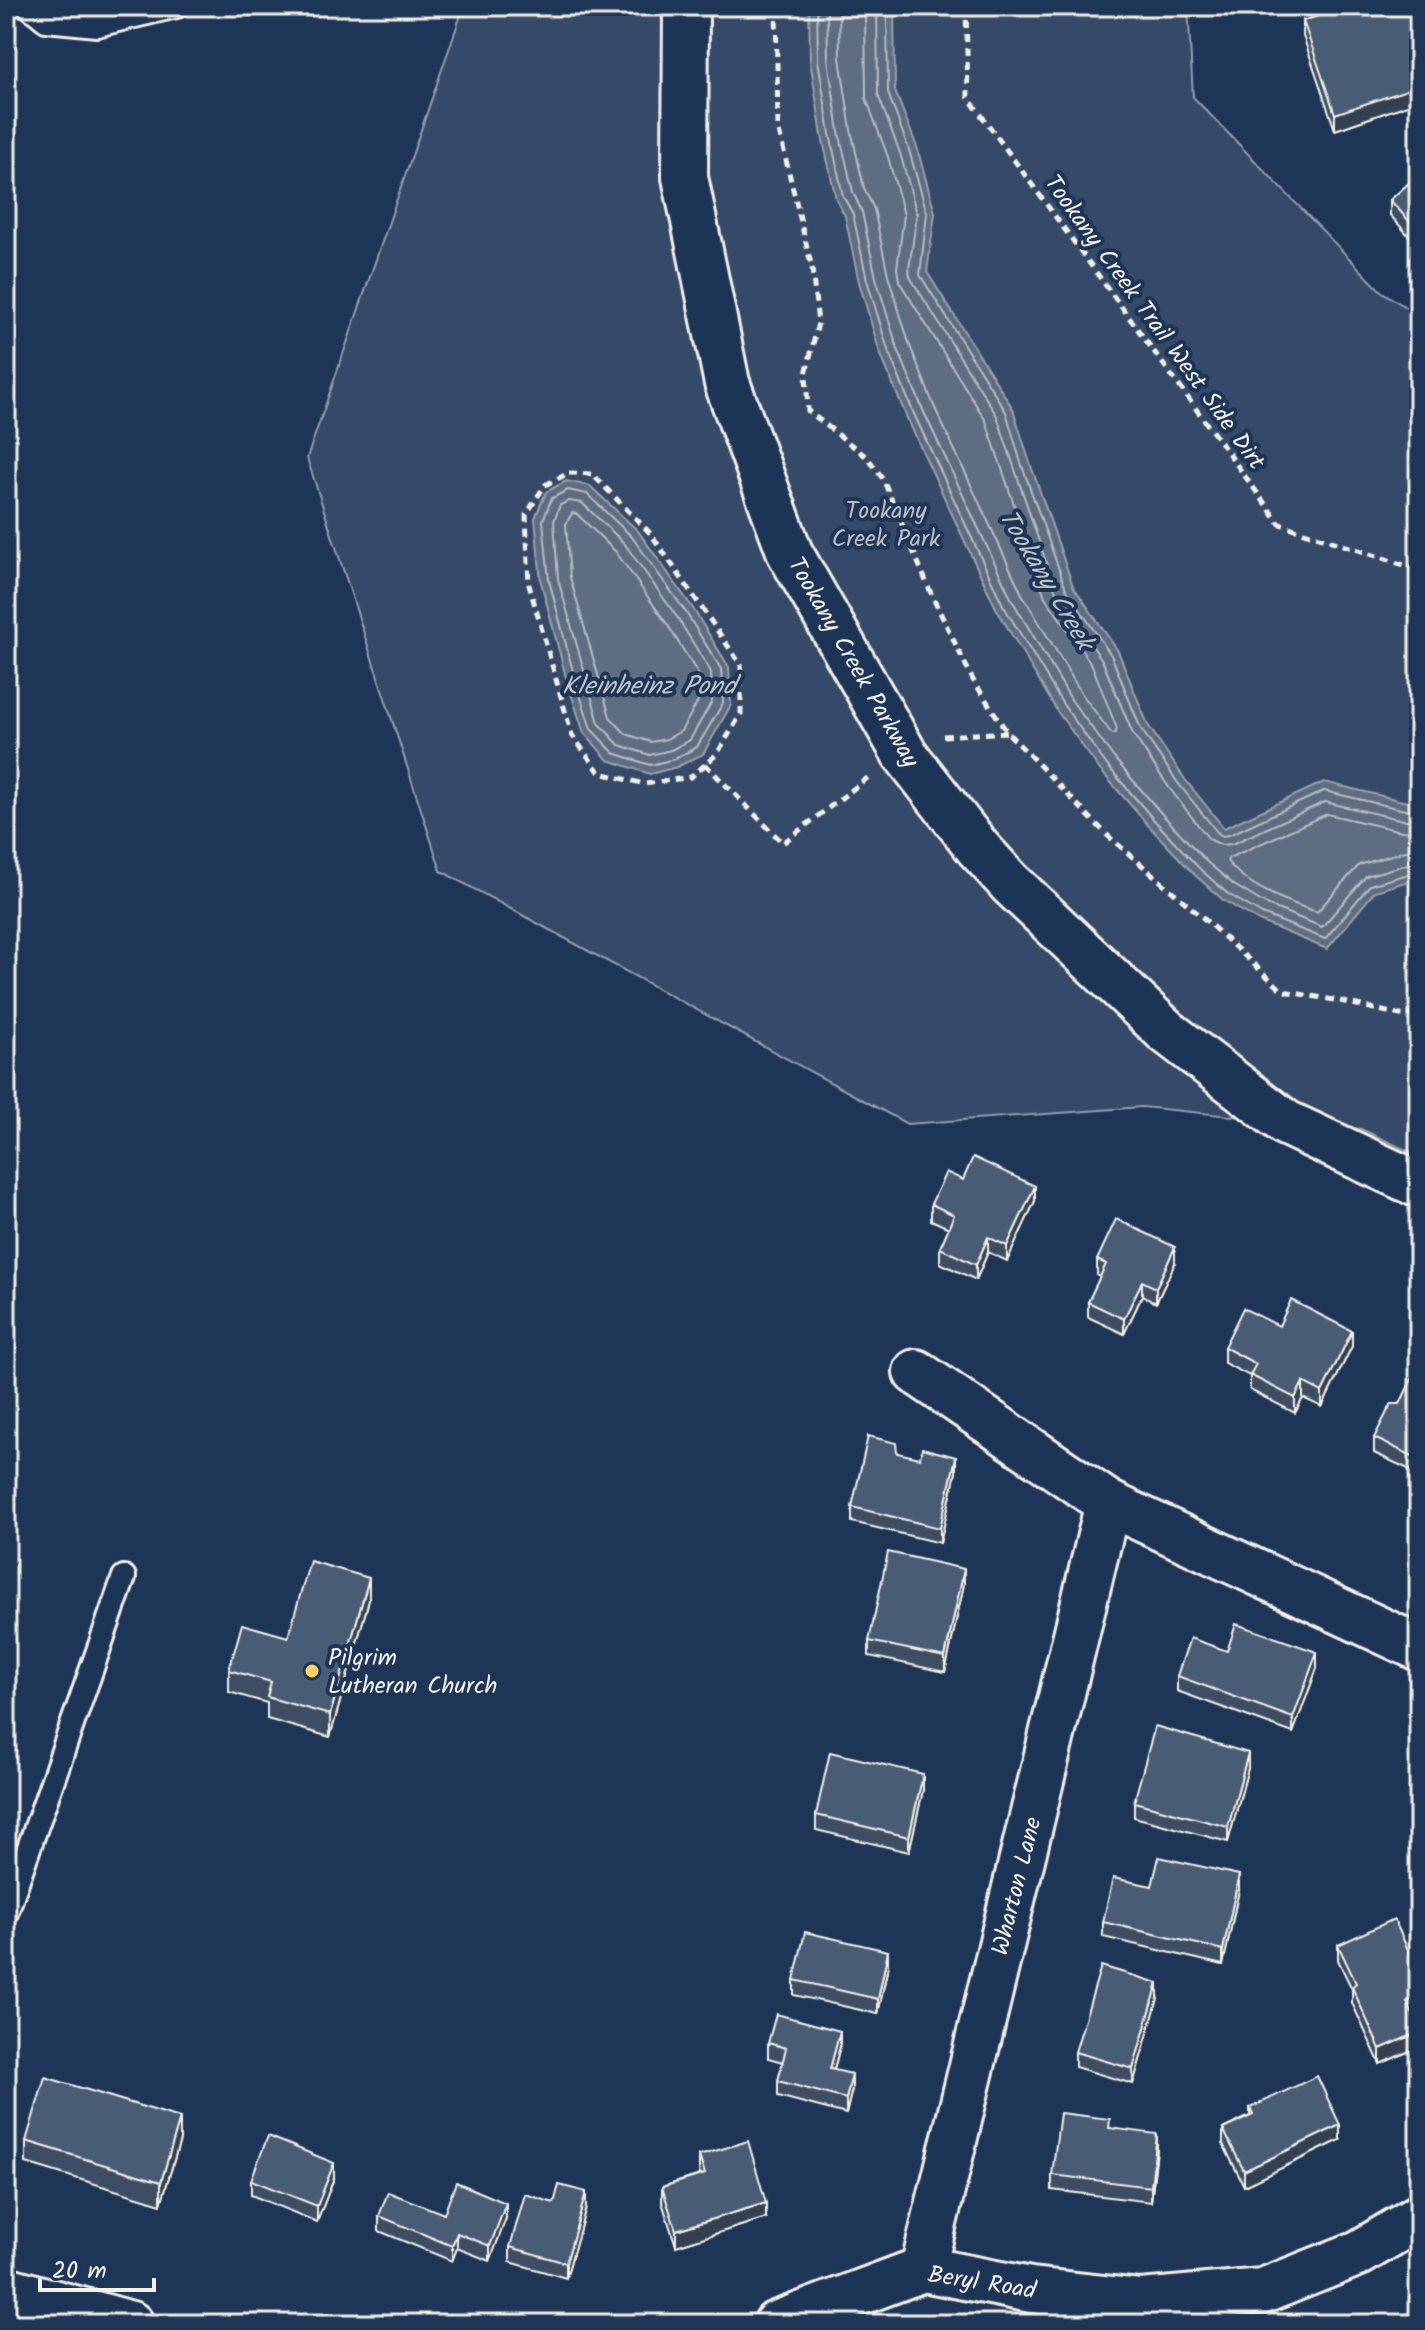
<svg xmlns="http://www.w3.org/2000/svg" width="1425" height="2330" viewBox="0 0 1425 2330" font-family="Kalam,sans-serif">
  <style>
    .green { fill: #354a67; stroke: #949ea8; stroke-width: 2 }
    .water { fill: #5e6d82; stroke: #9aa2ab; stroke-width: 2 }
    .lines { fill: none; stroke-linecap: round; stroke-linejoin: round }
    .shore { stroke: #b8bcbf; stroke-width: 2 }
    .lane-casing { stroke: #f4f1e8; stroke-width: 28 }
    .street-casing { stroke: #f4f1e8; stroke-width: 50 }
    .secondary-casing { stroke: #f4f1e8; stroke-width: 50 }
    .path { stroke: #f4f1e8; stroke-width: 5; stroke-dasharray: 8 6; stroke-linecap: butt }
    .lane { stroke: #1d3557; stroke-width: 22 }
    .street { stroke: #1d3557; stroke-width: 44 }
    .secondary { stroke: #1d3557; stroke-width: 44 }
    .wall { fill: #3e4e64; stroke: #f4f1e8; stroke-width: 2 }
    .shaded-wall { fill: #324051; stroke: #f4f1e8; stroke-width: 2 }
    .building { fill: #485b74; stroke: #f4f1e8; stroke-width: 2 }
    .poi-dot { fill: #ffd166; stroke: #1d3557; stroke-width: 3 }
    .labels { text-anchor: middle; stroke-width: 8; stroke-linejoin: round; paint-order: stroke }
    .street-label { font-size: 24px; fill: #f4f1e8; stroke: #1d3557 }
    .park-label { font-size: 24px; fill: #bbbfc1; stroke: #1d3557 }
    .poi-label { font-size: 24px; fill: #f4f1e8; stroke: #1d3557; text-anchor: start }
    .water-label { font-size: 26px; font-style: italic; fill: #c0c3c4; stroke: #1d3557 }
  </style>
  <rect width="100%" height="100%" fill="#1d3557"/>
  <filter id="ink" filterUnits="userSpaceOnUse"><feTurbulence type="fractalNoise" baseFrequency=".0125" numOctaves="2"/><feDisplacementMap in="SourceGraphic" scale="16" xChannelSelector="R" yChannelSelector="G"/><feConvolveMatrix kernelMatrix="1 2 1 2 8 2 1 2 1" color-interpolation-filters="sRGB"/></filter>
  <g filter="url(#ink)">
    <!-- green -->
    <path class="green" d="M 464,6 L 1188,6 L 1193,97 L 1381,291 L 1419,316 L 1419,1156 L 1361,1129 L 1142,1107 L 907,1124 L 441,871 L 307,458 Z"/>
    <!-- water -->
    <path class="water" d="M 809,6 L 894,6 L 895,91 L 917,147 L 935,213 L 927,272 L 1013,409 L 1029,460 L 1073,586 L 1118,651 L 1148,725 L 1184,778 L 1224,828 L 1324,782 L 1407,802 L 1419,802 L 1419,878 L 1375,891 L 1327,949 L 1259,921 L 1223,900 L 1195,875 L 1148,825 L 1100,770 L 1057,711 L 996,608 L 907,418 L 880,353 L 859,282 L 845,216 L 836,199 L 822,136 L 810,60 Z
      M 566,481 L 590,486 L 638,531 L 692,607 L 729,667 L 731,705 L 703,754 L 677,767 L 650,774 L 608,760 L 584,733 L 567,681 L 541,582 L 535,518 L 546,492 Z"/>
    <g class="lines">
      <!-- shore -->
      <path class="shore" d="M 817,6 L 818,60 L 830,134 L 843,196 L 853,214 L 867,280 L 888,350 L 914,414 L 1003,605 L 1064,706 L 1106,764 L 1154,820 L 1200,869 L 1228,894 L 1262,914 L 1325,939 L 1370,885 L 1419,871
        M 827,6 L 828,59 L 839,132 L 853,192 L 862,212 L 876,278 L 897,347 L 923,410 L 1012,600 L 1072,701 L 1114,758 L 1161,813 L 1207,862 L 1234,885 L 1267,905 L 1322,927 L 1366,876 L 1419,861
        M 839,6 L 840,58 L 851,130 L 864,188 L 874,209 L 888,275 L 909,343 L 934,406 L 1022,594 L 1082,694 L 1111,733 L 1115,734 L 1117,729 L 1092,665 L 1045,597 L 986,421 L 899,281 L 897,268 L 904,215 L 888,157 L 866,98 L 865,6
        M 877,6 L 878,95 L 900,153 L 917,214 L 909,269 L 910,277 L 997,416 L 1056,592 L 1102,660 L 1133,734 L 1170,789 L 1209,839 L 1221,845 L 1232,844 L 1325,802 L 1403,820 L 1419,820
        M 887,6 L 888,93 L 909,150 L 927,213 L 920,275 L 1006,412 L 1021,463 L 1066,589 L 1111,655 L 1141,729 L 1178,783 L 1217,832 L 1222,836 L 1229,835 L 1324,791 L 1405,810 L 1419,809
        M 568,490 L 587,494 L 632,537 L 685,611 L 721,669 L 723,703 L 697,747 L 675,759 L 650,765 L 614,753 L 591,729 L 575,679 L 549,580 L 543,520 L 552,498 Z
        M 569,501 L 582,503 L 624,543 L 677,617 L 711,672 L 712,701 L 690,740 L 671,750 L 650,755 L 619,745 L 599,723 L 558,579 L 554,521 L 560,505 Z
        M 572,513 L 577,514 L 616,552 L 667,624 L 700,677 L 700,698 L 681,731 L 667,739 L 651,742 L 626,734 L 610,717 L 570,577 L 566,524 Z
        M 1419,832 L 1401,831 L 1327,814 L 1229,858 L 1227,861 C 1247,887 1287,902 1317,912 L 1359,865 L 1408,850 L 1419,848"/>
      <defs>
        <path id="lane" d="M 29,6 L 46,20 L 97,25 L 177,6
          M 6,1913 L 124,1577"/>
        <path id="street" d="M 916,1372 L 1108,1503 L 1419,1648
          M 923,2269 L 1108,1503
          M 776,2324 L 923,2269 L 1031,2290 L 1141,2302 L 1263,2291 L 1359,2253 L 1419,2217"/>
        <path id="secondary" d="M 686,6 L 685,177 L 727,383 L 790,553 L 904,753 L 978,848 L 1010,883 L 1166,1031 L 1286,1123 L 1419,1185
          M 6,2289 L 131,2324"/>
      </defs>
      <!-- lane casing -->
      <use href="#lane" class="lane-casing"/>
      <!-- street casing -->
      <use href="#street" class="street-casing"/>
      <!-- secondary casing -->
      <use href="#secondary" class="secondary-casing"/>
      <!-- path -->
      <path class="path" d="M 776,6 L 778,127 L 812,268 L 818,323 L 806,374 L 808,411 L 868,458 L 883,479 L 933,598 L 973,680 L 1007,732 L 1107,835 L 1201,916 L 1283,991 L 1340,1001 L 1400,1015 L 1419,1015
        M 966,6 L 968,97 L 1280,524 L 1419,570
        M 569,473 L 592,474 L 651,534 L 741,665 L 741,714 L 717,754 L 691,777 L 645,784 L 600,773 L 572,735 L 529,585 L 526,515 L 545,485 Z
        M 943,736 L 1007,732
        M 705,764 L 783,843 L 870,776"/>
      <!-- lane -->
      <use href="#lane" class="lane"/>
      <!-- street -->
      <use href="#street" class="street"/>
      <!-- secondary -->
      <use href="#secondary" class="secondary"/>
    </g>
    <!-- wall -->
    <path class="wall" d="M 1303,21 L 1416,102 L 1335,130 L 1303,36 Z
      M 1419,174 L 1419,247 L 1390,215 L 1390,200 Z
      M 963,1180 L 1035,1201 L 1007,1261 L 988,1252 L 976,1280 L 940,1263 L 940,1248 L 949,1228 L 931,1220 L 931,1204 Z
      M 1097,1260 L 1175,1263 L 1156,1303 L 1142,1296 L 1124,1334 L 1088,1317 L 1088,1302 L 1100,1277 L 1097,1275 Z
      M 1279,1326 L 1352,1346 L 1322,1407 L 1303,1398 L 1295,1413 L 1250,1390 L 1250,1376 L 1224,1363 L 1224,1347 Z
      M 1419,1367 L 1419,1474 L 1374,1453 L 1374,1438 L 1400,1404 Z
      M 897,1453 L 956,1472 L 940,1543 L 852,1522 L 852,1507 Z
      M 964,1584 L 945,1672 L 869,1656 L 869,1641 Z
      M 369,1600 L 330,1737 L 267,1719 L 267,1703 L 229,1692 L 229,1670 L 288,1637 Z
      M 1227,1651 L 1317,1668 L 1293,1733 L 1177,1691 L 1177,1676 Z
      M 1248,1768 L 1228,1842 L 1134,1817 L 1134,1802 Z
      M 923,1790 L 909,1852 L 816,1830 L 816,1815 Z
      M 1239,1890 L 1223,1965 L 1103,1937 L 1103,1922 Z
      M 1338,1945 L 1412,2014 L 1419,2028 L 1419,2047 L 1380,2064 L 1352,2003 L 1352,1989 L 1338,1960 Z
      M 888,1966 L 878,2014 L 794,1995 L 794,1980 Z
      M 1158,1998 L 1133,2084 L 1075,2067 L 1075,2052 Z
      M 768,2043 L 840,2046 L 834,2070 L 852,2089 L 846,2114 L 778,2096 L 778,2081 L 783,2062 L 768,2058 Z
      M 1250,2108 L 1340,2140 L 1244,2186 L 1223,2144 L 1223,2129 L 1250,2116 Z
      M 1110,2128 L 1157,2149 L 1151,2202 L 1052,2190 L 1052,2175 Z
      M 180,2140 L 161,2204 L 26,2163 L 26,2141 Z
      M 699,2156 L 766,2218 L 676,2246 L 662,2202 L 662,2187 L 700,2175 L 699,2171 Z
      M 334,2178 L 317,2222 L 251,2195 L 251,2180 Z
      M 554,2203 L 586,2207 L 566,2278 L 510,2262 L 510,2247 Z
      M 444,2214 L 506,2218 L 490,2261 L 457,2248 L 452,2261 L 379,2231 L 379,2216 Z"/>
    <!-- shaded-wall -->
    <path class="shaded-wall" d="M 1419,76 L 1419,91 L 1416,102 L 1335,130 L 1335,114 Z
      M 1035,1186 L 1035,1201 L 1007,1261 L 1007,1246 Z
      M 988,1237 L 988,1252 L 976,1280 L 976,1265 Z
      M 1175,1247 L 1175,1263 L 1156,1303 L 1156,1288 Z
      M 1142,1281 L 1142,1296 L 1124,1334 L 1124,1319 Z
      M 1352,1331 L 1352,1346 L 1322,1407 L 1322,1392 Z
      M 1303,1382 L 1303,1398 L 1295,1413 L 1295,1398 Z
      M 956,1457 L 956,1472 L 940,1543 L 940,1528 Z
      M 964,1569 L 964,1584 L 945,1672 L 945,1657 Z
      M 369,1578 L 369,1600 L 330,1737 L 330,1715 Z
      M 1317,1652 L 1317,1668 L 1293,1733 L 1293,1718 Z
      M 1248,1753 L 1248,1768 L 1228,1842 L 1228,1827 Z
      M 923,1774 L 923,1790 L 909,1852 L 909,1837 Z
      M 1239,1875 L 1239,1890 L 1223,1965 L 1223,1950 Z
      M 888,1951 L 888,1966 L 878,2014 L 878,1999 Z
      M 1158,1983 L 1158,1998 L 1133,2084 L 1133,2069 Z
      M 1419,1996 L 1419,2011 L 1407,2017 L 1407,2002 Z
      M 840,2031 L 840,2046 L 830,2084 L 830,2069 Z
      M 1419,2032 L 1419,2047 L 1380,2064 L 1380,2049 Z
      M 852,2074 L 852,2089 L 846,2114 L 846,2099 Z
      M 180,2118 L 180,2140 L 161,2204 L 161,2182 Z
      M 1340,2125 L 1340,2140 L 1244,2186 L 1244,2171 Z
      M 1157,2134 L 1157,2149 L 1151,2202 L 1151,2187 Z
      M 334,2163 L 334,2178 L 317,2222 L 317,2206 Z
      M 586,2192 L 586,2207 L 566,2278 L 566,2263 Z
      M 506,2203 L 506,2218 L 490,2261 L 490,2246 Z
      M 766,2203 L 766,2218 L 676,2246 L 676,2230 Z
      M 457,2233 L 457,2248 L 452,2261 L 452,2246 Z"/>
    <!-- building -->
    <path class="building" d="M 1348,6 L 1416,6 L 1419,14 L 1419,76 L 1416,87 L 1335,114 L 1303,21 Z
      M 1419,174 L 1419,232 L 1390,200 Z
      M 973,1157 L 1035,1186 L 1007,1246 L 988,1237 L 976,1265 L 940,1248 L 954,1215 L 931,1204 L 946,1172 L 963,1180 Z
      M 1116,1219 L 1175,1247 L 1156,1288 L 1142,1281 L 1124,1319 L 1088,1302 L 1106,1264 L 1097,1260 Z
      M 1291,1300 L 1352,1331 L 1322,1392 L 1303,1382 L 1295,1398 L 1250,1375 L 1256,1364 L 1224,1347 L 1243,1308 L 1279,1326 Z
      M 1418,1366 L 1419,1367 L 1419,1459 L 1374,1438 L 1391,1404 L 1400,1404 Z
      M 868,1436 L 896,1443 L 897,1453 L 920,1458 L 922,1448 L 956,1457 L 940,1528 L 852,1507 Z
      M 888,1552 L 964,1569 L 945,1657 L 869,1641 Z
      M 310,1561 L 369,1578 L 330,1715 L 267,1697 L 271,1682 L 229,1670 L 242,1624 L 288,1637 Z
      M 1236,1624 L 1317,1652 L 1293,1718 L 1177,1676 L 1190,1638 L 1227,1651 Z
      M 1155,1726 L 1248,1753 L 1228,1827 L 1134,1802 Z
      M 830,1752 L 923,1774 L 909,1837 L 816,1815 Z
      M 1159,1857 L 1239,1875 L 1223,1950 L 1103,1922 L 1113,1878 L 1152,1886 Z
      M 1394,1919 L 1419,1974 L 1419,1996 L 1407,2002 L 1419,2028 L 1419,2032 L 1380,2049 L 1352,1987 L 1356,1983 L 1338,1945 Z
      M 805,1932 L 888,1951 L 878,1999 L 794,1980 Z
      M 1101,1966 L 1158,1983 L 1133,2069 L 1075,2052 Z
      M 776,2014 L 840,2031 L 830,2069 L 852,2074 L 846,2099 L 778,2081 L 786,2048 L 768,2043 Z
      M 1317,2076 L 1340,2125 L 1244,2171 L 1223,2129 L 1253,2115 L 1250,2108 Z
      M 45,2077 L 180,2118 L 161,2182 L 26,2141 Z
      M 1060,2113 L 1110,2119 L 1109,2128 L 1157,2134 L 1151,2187 L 1052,2175 Z
      M 268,2136 L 334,2163 L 317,2206 L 251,2180 Z
      M 748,2141 L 766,2203 L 676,2230 L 662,2187 L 705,2174 L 699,2156 Z
      M 456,2182 L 506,2203 L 490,2246 L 457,2233 L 452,2246 L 379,2216 L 388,2192 L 444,2214 Z
      M 559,2185 L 586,2192 L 566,2263 L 510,2247 L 525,2194 L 554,2203 Z"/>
  </g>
  <!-- markers -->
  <circle class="poi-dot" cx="312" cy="1671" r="8"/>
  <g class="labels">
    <!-- street labels -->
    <g class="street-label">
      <text transform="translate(1155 322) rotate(54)" y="8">Tookany Creek Trail West Side Dirt</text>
      <text transform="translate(854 662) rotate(60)" y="8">Tookany Creek Parkway</text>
      <text transform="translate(1016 1886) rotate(-76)" y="8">Wharton Lane</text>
      <text transform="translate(982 2282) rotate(9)" y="8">Beryl Road</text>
    </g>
    <!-- park labels -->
    <g class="park-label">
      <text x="886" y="518">Tookany<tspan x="886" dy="28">Creek Park</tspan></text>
    </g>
    <!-- poi labels -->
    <g class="poi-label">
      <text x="328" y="1665">Pilgrim<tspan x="328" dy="28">Lutheran Church</tspan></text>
    </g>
    <!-- water labels -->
    <g class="water-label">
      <text transform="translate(1047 579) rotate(59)" y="9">Tookany Creek</text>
      <text x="649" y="694">Kleinheinz Pond</text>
    </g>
  </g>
  <!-- margin -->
  <rect width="1425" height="2330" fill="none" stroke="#1d3557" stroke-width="32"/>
  <rect x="16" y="16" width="1393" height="2298" fill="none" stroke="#f4f1e8" stroke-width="3" filter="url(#ink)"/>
  <!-- scale -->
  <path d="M40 2278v12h114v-12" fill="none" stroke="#f4f1e8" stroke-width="4"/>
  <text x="52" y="2278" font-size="24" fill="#f4f1e8" stroke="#1d3557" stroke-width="6" paint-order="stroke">20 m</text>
</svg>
